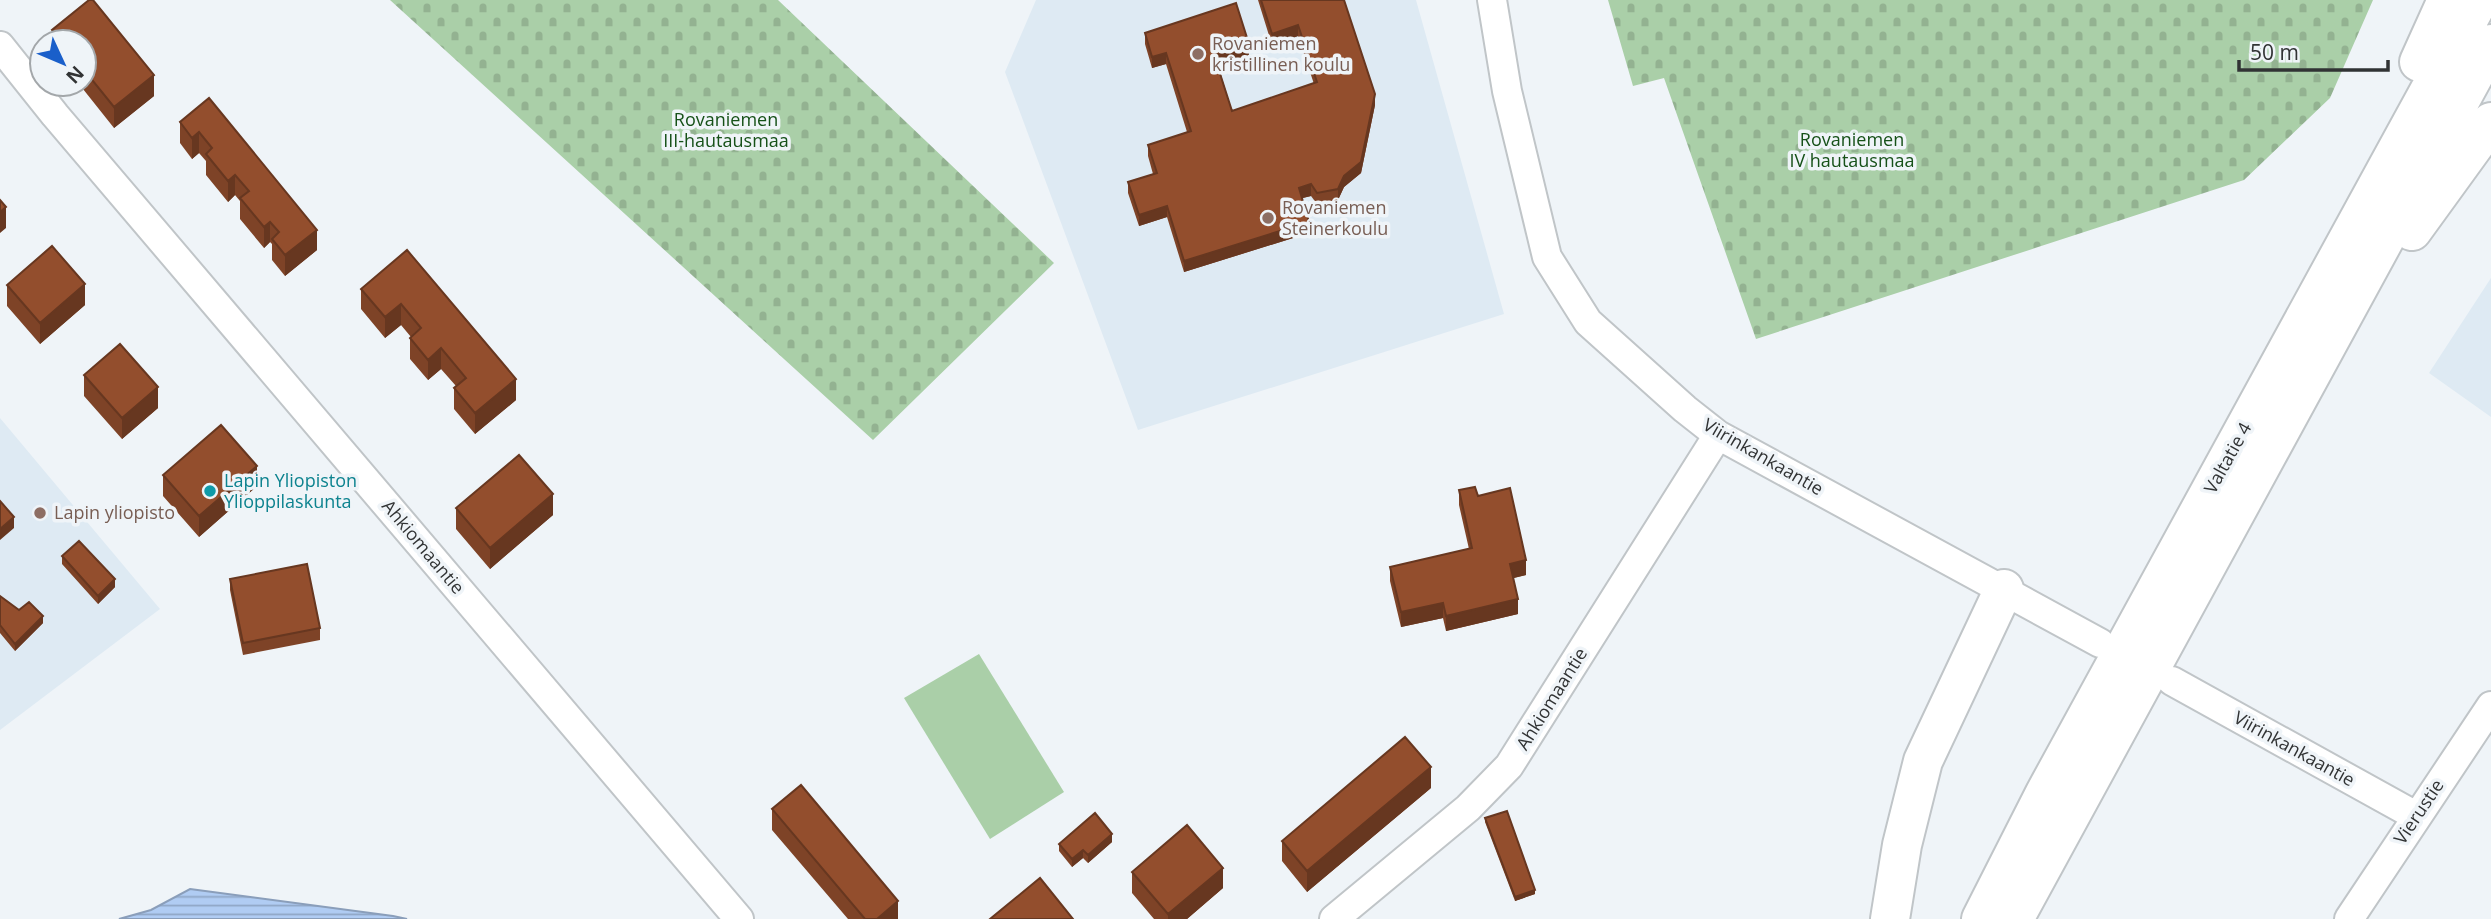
<svg xmlns="http://www.w3.org/2000/svg" width="2491" height="919" viewBox="0 0 2491 919" font-family="'Open Sans',sans-serif">
  <style>
    .built { fill: #deeaf3 }
    .cemetery { fill: url(#cemetery-stones) }
    .pitch { fill: #aacfa8 }
    .water { fill: url(#water-rules); stroke: #8a9eba; stroke-width: 2 }
    .lines { fill: none; stroke-linecap: round; stroke-linejoin: round }
    .minor-casing { stroke: #c0c5c8; stroke-width: 32 }
    .highway-casing { stroke: #c0c5c8; stroke-width: 42 }
    .minor { stroke: #fff; stroke-width: 28 }
    .highway { stroke: #fff; stroke-width: 38 }
    .wall { fill: #7e4327 }
    .shaded-wall { fill: #673720 }
    .building { fill: #934e2d; stroke: #673720; stroke-width: 2 }
    .education-dot { fill: #8d6e63; stroke: #eff4f8; stroke-width: 2.5 }
    .culture-dot { fill: #0f9aa8; stroke: #eff4f8; stroke-width: 2.5 }
    .labels { text-anchor: middle; stroke-width: 7; stroke-linejoin: round; paint-order: stroke }
    .education-label { font-size: 18px; fill: #785e54; stroke: #eff4f8; text-anchor: start }
    .park-label { font-size: 18px; fill: #165118; stroke: #eff4f8 }
    .street-label { font-size: 18px; fill: #313334; stroke: #eff4f8 }
    .culture-label { font-size: 18px; fill: #0d838f; stroke: #eff4f8; text-anchor: start }
  </style>
  <defs>
    <pattern id="cemetery-stones" width="16" height="16" patternUnits="userSpaceOnUse" patternTransform="scale(1.75)"><rect width="16" height="16" fill="#aacfa8"/><path d="M2 7V4a2 2 0 0 1 4 0v3zM10 15v-3a2 2 0 0 1 4 0v3z" fill="#93b291"/></pattern>
    <pattern id="water-rules" width="6" height="5" patternUnits="userSpaceOnUse" patternTransform="scale(1.75)"><rect width="6" height="5" fill="#b0ccf3"/><path d="M0 2.5h6" fill="none" stroke="#90a6c6"/></pattern>
  </defs>
  <rect width="100%" height="100%" fill="#eff4f8"/>
  <!-- built -->
  <path class="built" d="M 1036,0 L 1416,0 L 1504,314 L 1138,430 L 1005,72 Z
    M 2491,278 L 2491,417 L 2429,373 Z
    M 0,418 L 160,609 L 0,730 Z"/>
  <!-- cemetery -->
  <path class="cemetery" d="M 390,0 L 778,0 L 1054,263 L 873,440 Z
    M 1608,0 L 2373,0 L 2330,98 L 2244,180 L 1756,339 L 1664,78 L 1633,86 Z"/>
  <!-- pitch -->
  <path class="pitch" d="M 979,654 L 1064,792 L 990,839 L 904,698 Z"/>
  <!-- water -->
  <path class="water" d="M 190,889 L 393,916 L 407,919 L 119,919 L 151,910 Z"/>
  <g class="lines">
    <defs>
      <path id="minor" d="M 1492,0 L 1507,91 L 1547,257 L 1588,322 L 1685,409 L 1718,435 L 2100,643
        M 0,46 L 55,115 L 739,919
        M 2172,681 L 2416,816
        M 1334,919 L 1468,808 L 1509,766 L 1718,435
        M 2349,919 L 2491,706"/>
      <path id="highway" d="M 2419,62 L 2447,0
        M 2412,231 L 2491,122
        M 1890,919 L 1902,845 L 1923,761 L 2004,589
        M 1981,919 L 2045,793 L 2479,0
        M 2014,919 L 2491,44"/>
    </defs>
    <!-- minor casing -->
    <use href="#minor" class="minor-casing"/>
    <!-- highway casing -->
    <use href="#highway" class="highway-casing"/>
    <!-- minor -->
    <use href="#minor" class="minor"/>
    <!-- highway -->
    <use href="#highway" class="highway"/>
  </g>
  <!-- wall -->
  <path class="wall" d="M 89,0 L 93,0 L 154,75 L 154,96 L 114,128 L 79,84 L 84,84 L 84,42 L 52,42 L 52,30 Z
    M 1258,0 L 1344,0 L 1375,105 L 1361,173 L 1344,187 L 1338,200 L 1317,204 L 1311,196 L 1302,198 L 1309,233 L 1184,272 L 1167,217 L 1139,226 L 1128,193 L 1128,182 L 1153,174 L 1148,156 L 1148,145 L 1187,132 L 1166,64 L 1152,68 L 1145,44 L 1145,33 L 1249,55 L 1218,65 L 1232,111 L 1314,84 L 1298,36 L 1272,45 Z
    M 209,98 L 317,250 L 285,276 L 272,260 L 272,244 L 270,242 L 264,248 L 240,219 L 240,201 L 235,195 L 228,202 L 206,175 L 206,161 L 199,153 L 192,159 L 180,143 L 180,122 Z
    M 407,250 L 516,400 L 475,434 L 454,409 L 454,388 L 456,386 L 441,369 L 428,380 L 410,359 L 410,338 L 411,337 L 401,325 L 385,338 L 361,309 L 361,289 Z
    M 7,285 L 85,305 L 40,344 L 7,306 Z
    M 84,375 L 158,408 L 122,439 L 84,396 Z
    M 163,475 L 257,486 L 199,537 L 163,496 Z
    M 1459,490 L 1478,496 L 1526,575 L 1513,578 L 1518,614 L 1446,631 L 1443,618 L 1401,627 L 1390,581 L 1390,567 L 1469,549 L 1459,505 Z
    M 456,508 L 553,515 L 490,569 L 456,529 Z
    M 62,556 L 115,587 L 98,604 L 62,564 Z
    M 230,579 L 320,628 L 320,640 L 243,655 L 230,590 Z
    M 0,596 L 19,610 L 43,623 L 15,651 L 0,633 Z
    M 1431,788 L 1307,892 L 1282,861 L 1282,841 Z
    M 772,809 L 898,919 L 848,919 L 772,830 Z
    M 1485,818 L 1535,894 L 1515,901 L 1485,822 Z
    M 1112,842 L 1088,863 L 1083,858 L 1072,867 L 1059,851 L 1059,844 Z
    M 1132,872 L 1223,888 L 1187,919 L 1154,919 L 1132,893 Z"/>
  <!-- shaded-wall -->
  <path class="shaded-wall" d="M 1298,25 L 1298,36 L 1272,45 L 1272,34 Z
    M 1249,44 L 1249,55 L 1214,66 L 1214,55 Z
    M 1166,53 L 1166,64 L 1152,68 L 1152,57 Z
    M 154,75 L 154,96 L 114,128 L 114,107 Z
    M 1375,94 L 1375,105 L 1361,173 L 1344,187 L 1338,200 L 1338,189 Z
    M 199,132 L 199,153 L 192,159 L 192,138 Z
    M 235,175 L 235,195 L 228,202 L 228,181 Z
    M 1311,184 L 1311,196 L 1299,199 L 1299,188 Z
    M 1167,206 L 1167,217 L 1139,226 L 1139,215 Z
    M 6,207 L 6,228 L 0,233 L 0,212 Z
    M 270,222 L 270,242 L 264,248 L 264,227 Z
    M 1309,222 L 1309,233 L 1184,272 L 1184,261 Z
    M 317,230 L 317,250 L 285,276 L 285,255 Z
    M 85,284 L 85,305 L 40,344 L 40,323 Z
    M 401,304 L 401,325 L 385,338 L 385,317 Z
    M 441,348 L 441,369 L 428,380 L 428,360 Z
    M 516,379 L 516,400 L 475,434 L 475,413 Z
    M 158,387 L 158,408 L 122,439 L 122,418 Z
    M 257,466 L 257,486 L 199,537 L 199,516 Z
    M 553,494 L 553,515 L 490,569 L 490,548 Z
    M 14,517 L 14,528 L 0,540 L 0,529 Z
    M 1526,560 L 1526,575 L 1510,579 L 1510,564 Z
    M 115,579 L 115,587 L 98,604 L 98,596 Z
    M 1518,599 L 1518,614 L 1446,631 L 1446,616 Z
    M 1443,603 L 1443,618 L 1401,627 L 1401,612 Z
    M 43,616 L 43,623 L 15,651 L 15,644 Z
    M 1431,767 L 1431,788 L 1307,892 L 1307,871 Z
    M 1112,834 L 1112,842 L 1088,863 L 1088,855 Z
    M 1083,850 L 1083,858 L 1072,867 L 1072,859 Z
    M 1223,868 L 1223,888 L 1187,919 L 1168,919 L 1168,914 Z
    M 1535,890 L 1535,894 L 1515,901 L 1515,897 Z
    M 898,901 L 898,919 L 877,919 Z"/>
  <!-- building -->
  <path class="building" d="M 89,0 L 93,0 L 154,75 L 114,107 L 84,70 L 84,42 L 62,42 L 52,30 Z
    M 1261,0 L 1344,0 L 1375,94 L 1361,162 L 1344,176 L 1338,189 L 1317,193 L 1311,184 L 1299,188 L 1309,222 L 1184,261 L 1167,206 L 1139,215 L 1128,182 L 1157,173 L 1148,145 L 1191,131 L 1166,53 L 1152,57 L 1145,33 L 1236,3 L 1249,44 L 1214,55 L 1232,111 L 1317,82 L 1298,25 L 1272,34 Z
    M 209,98 L 317,230 L 285,255 L 272,239 L 279,232 L 270,222 L 264,227 L 240,198 L 249,191 L 235,175 L 228,181 L 206,154 L 212,148 L 199,132 L 192,138 L 180,122 Z
    M 0,200 L 6,207 L 0,212 Z
    M 52,246 L 85,284 L 40,323 L 7,285 Z
    M 407,250 L 516,379 L 475,413 L 454,388 L 466,378 L 441,348 L 428,360 L 410,338 L 421,328 L 401,304 L 385,317 L 361,289 Z
    M 120,344 L 158,387 L 122,418 L 84,375 Z
    M 221,425 L 257,466 L 199,516 L 163,475 Z
    M 519,455 L 553,494 L 490,548 L 456,508 Z
    M 1475,487 L 1478,496 L 1510,488 L 1526,560 L 1510,564 L 1518,599 L 1446,616 L 1443,603 L 1401,612 L 1390,567 L 1472,548 L 1459,490 Z
    M 0,501 L 14,517 L 0,529 Z
    M 79,541 L 115,579 L 98,596 L 62,556 Z
    M 307,564 L 320,628 L 243,643 L 230,579 Z
    M 0,596 L 19,610 L 29,602 L 43,616 L 15,644 L 0,625 Z
    M 1405,737 L 1431,767 L 1307,871 L 1282,841 Z
    M 801,785 L 898,901 L 877,919 L 865,919 L 772,809 Z
    M 1507,811 L 1535,890 L 1515,897 L 1485,818 Z
    M 1095,813 L 1112,834 L 1088,855 L 1083,850 L 1072,859 L 1059,844 Z
    M 1187,825 L 1223,868 L 1168,914 L 1132,872 Z
    M 1040,878 L 1073,919 L 990,919 Z"/>
  <!-- markers -->
  <g class="education-dot">
    <circle cx="1198" cy="54" r="7"/>
    <circle cx="1268" cy="218" r="7"/>
    <circle cx="40" cy="513" r="7"/>
  </g>
  <circle class="culture-dot" cx="210" cy="491" r="7"/>
  <g class="labels">
    <!-- education labels -->
    <g class="education-label">
      <text x="1212" y="50">Rovaniemen<tspan x="1212" dy="21">kristillinen koulu</tspan></text>
      <text x="1282" y="214">Rovaniemen<tspan x="1282" dy="21">Steinerkoulu</tspan></text>
      <text x="54" y="519">Lapin yliopisto</text>
    </g>
    <!-- park labels -->
    <g class="park-label">
      <text x="726" y="126">Rovaniemen<tspan x="726" dy="21">III-hautausmaa</tspan></text>
      <text x="1852" y="146">Rovaniemen<tspan x="1852" dy="21">IV hautausmaa</tspan></text>
    </g>
    <!-- street labels -->
    <g class="street-label">
      <text transform="translate(1763 457) rotate(30)" y="6">Viirinkankaantie</text>
      <text transform="translate(2228 458) rotate(-61)" y="6">Valtatie 4</text>
      <text transform="translate(423 547) rotate(50)" y="6">Ahkiomaantie</text>
      <text transform="translate(1552 699) rotate(-58)" y="6">Ahkiomaantie</text>
      <text transform="translate(2294 749) rotate(29)" y="6">Viirinkankaantie</text>
      <text transform="translate(2419 812) rotate(-56)" y="6">Vierustie</text>
    </g>
    <!-- culture labels -->
    <g class="culture-label">
      <text x="224" y="487">Lapin Yliopiston<tspan x="224" dy="21">Ylioppilaskunta</tspan></text>
    </g>
  </g>
  <!-- north arrow -->
  <g transform="translate(63 63) rotate(134)"><circle r="33" fill="#eff4f8" stroke="#a3a7aa" stroke-width="2"/>
  <path d="M0-5L12 26L0 18L-12 26Z" fill="#1a5fca"/>
  <text y="-10" font-size="19" font-weight="bold" text-anchor="middle" fill="#313334">N</text>
  </g>
  <!-- scale -->
  <path d="M2239 60v10h149v-10" fill="none" stroke="#313334" stroke-width="3.5"/>
  <text x="2250" y="60" font-size="21" fill="#313334" stroke="#eff4f8" stroke-width="5" paint-order="stroke">50 m</text>
</svg>
